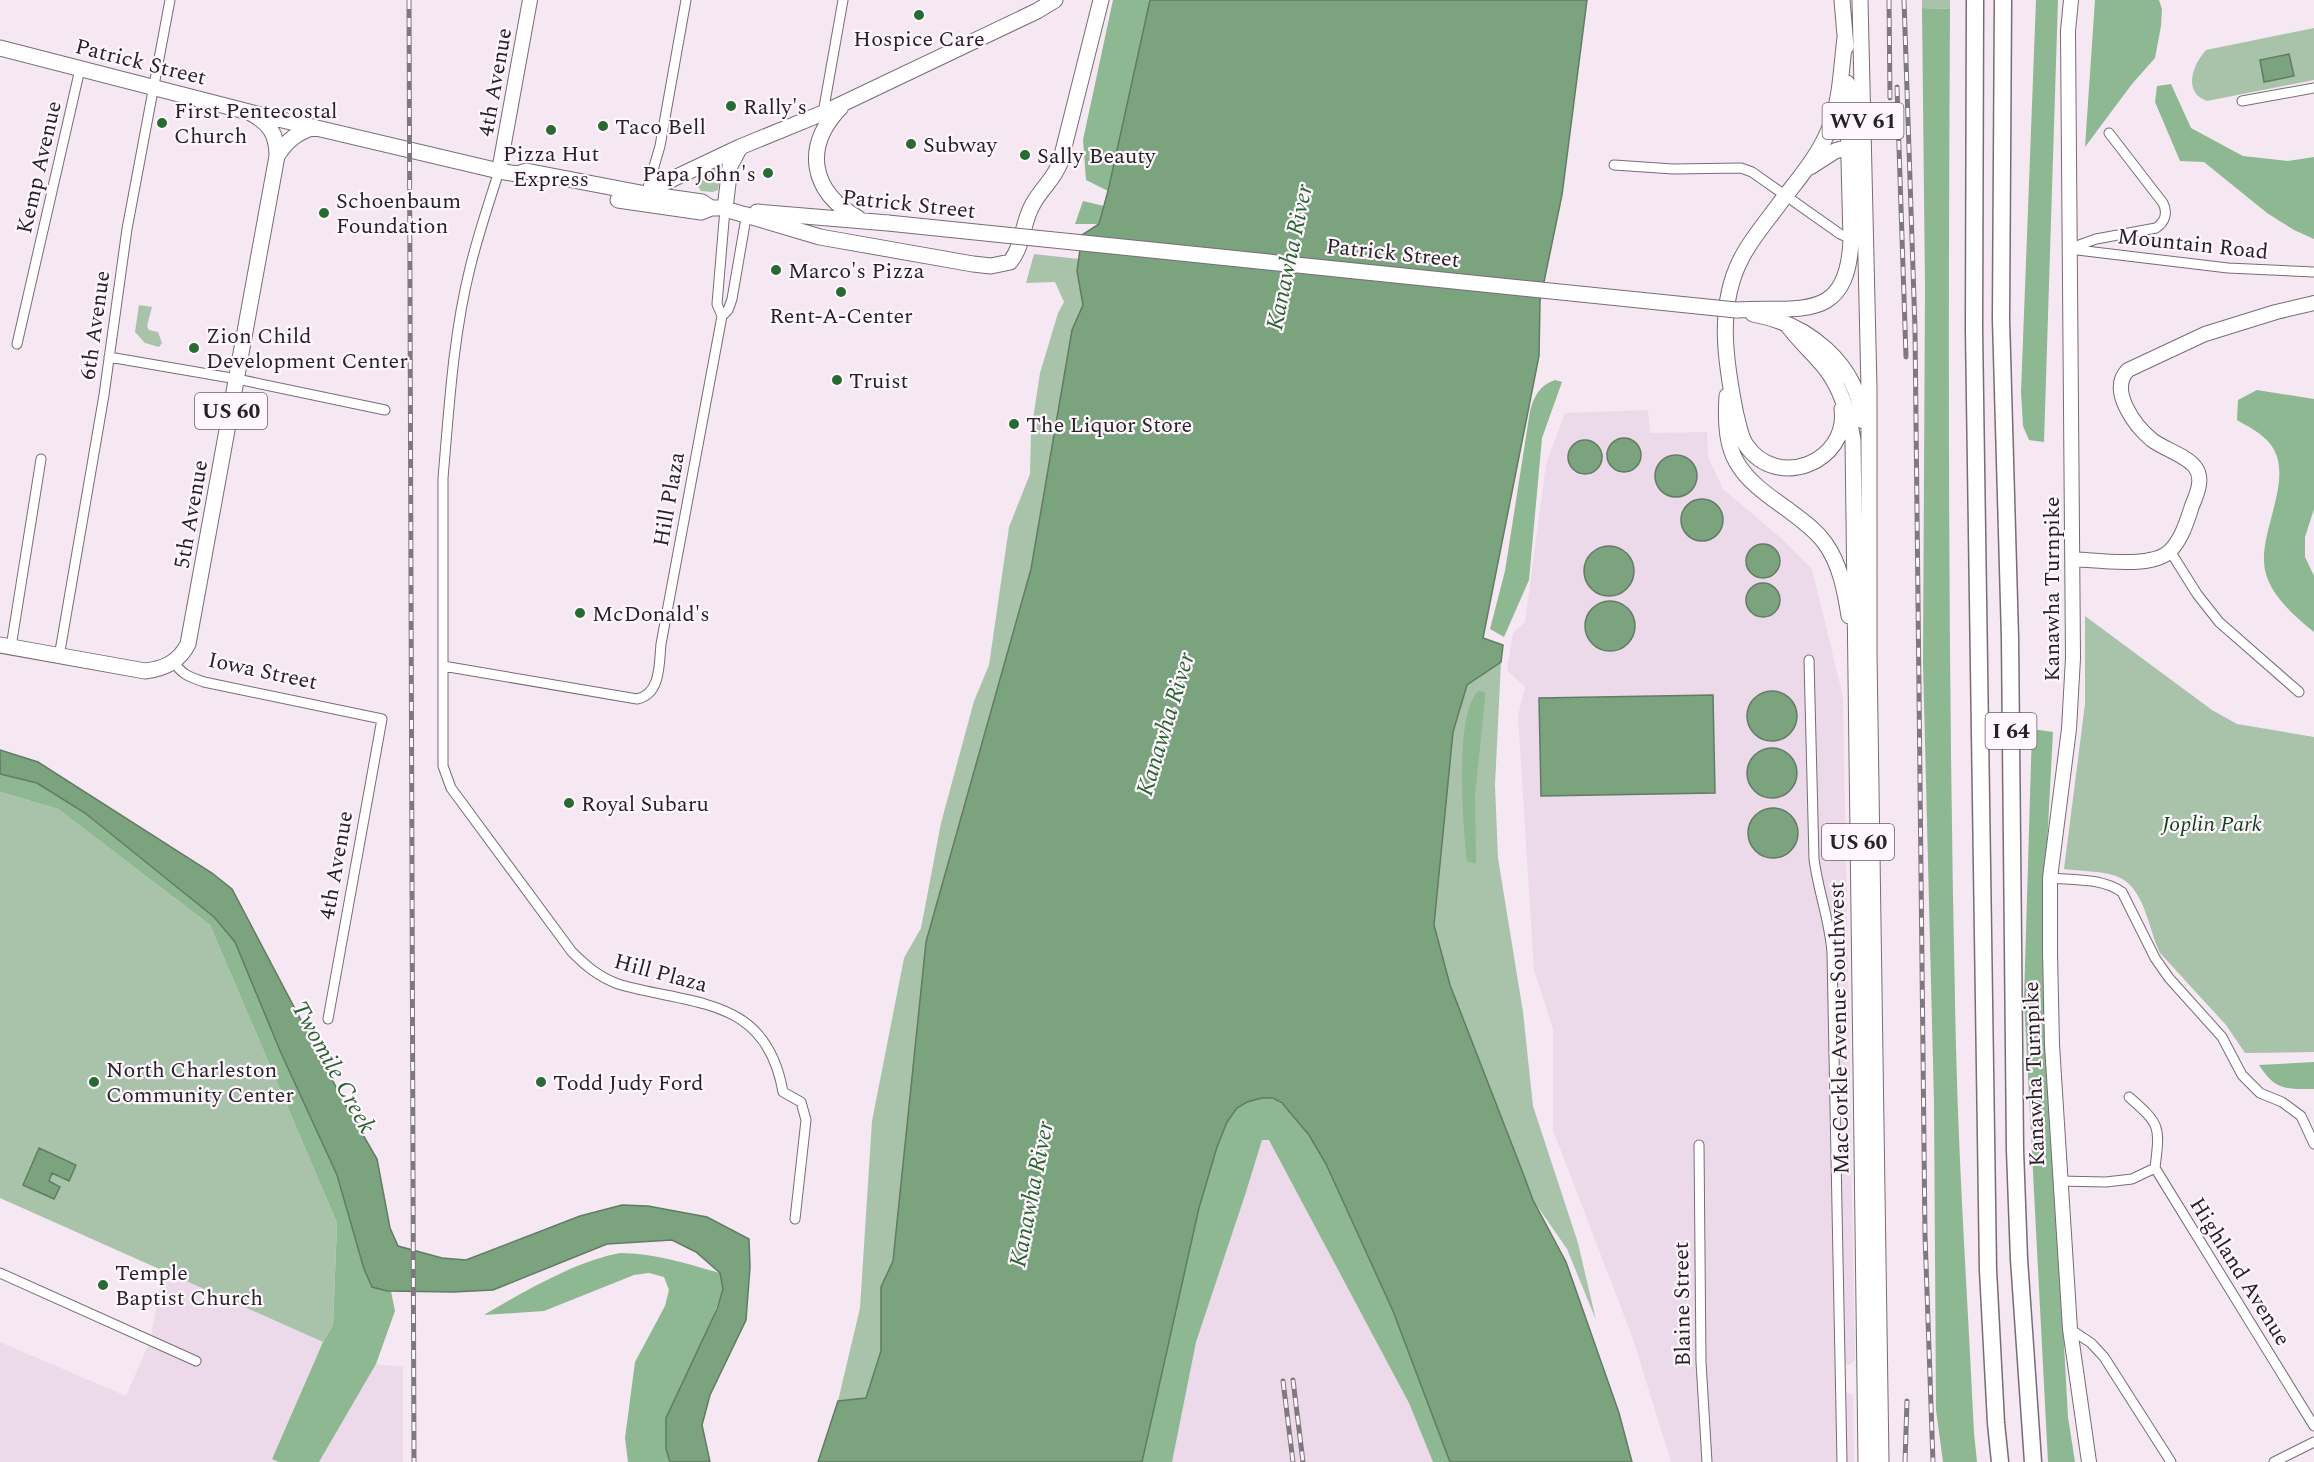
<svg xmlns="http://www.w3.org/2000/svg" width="2314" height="1462" viewBox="0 0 2314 1462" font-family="Spectral,serif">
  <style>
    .built { fill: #ecd9e9 }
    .green { fill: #a9c3ab }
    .forest { fill: #8eb892 }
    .water { fill: #7aa37e; stroke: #617c63; stroke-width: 1.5 }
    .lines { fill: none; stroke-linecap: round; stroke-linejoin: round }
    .street-casing { stroke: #786c76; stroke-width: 11 }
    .secondary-casing { stroke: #786c76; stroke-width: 16 }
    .primary-casing { stroke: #786c76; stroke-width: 17 }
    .highway-casing { stroke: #786c76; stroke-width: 19 }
    .street { stroke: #fff; stroke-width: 9 }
    .secondary { stroke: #fff; stroke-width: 14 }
    .primary { stroke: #fff; stroke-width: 15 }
    .highway { stroke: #fff; stroke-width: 16 }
    .rail-casing { stroke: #80787f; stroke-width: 5 }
    .rail { stroke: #fff7fd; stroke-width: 3; stroke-dasharray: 9; stroke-linecap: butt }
    .primary-bridge-casing { stroke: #786c76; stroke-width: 17; stroke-linecap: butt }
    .primary-bridge { stroke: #fff; stroke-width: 15 }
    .poi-dot { fill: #286a34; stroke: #fff7fd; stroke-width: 2 }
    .labels { text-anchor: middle; stroke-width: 4.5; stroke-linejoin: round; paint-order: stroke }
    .shield { fill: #fff7fd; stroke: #676266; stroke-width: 1.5 }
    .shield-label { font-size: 21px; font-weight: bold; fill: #262225 }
    .poi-label { font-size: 22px; fill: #262225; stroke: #fff7fd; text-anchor: start }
    .street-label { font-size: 22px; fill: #262225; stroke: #fff7fd }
    .park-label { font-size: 22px; font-style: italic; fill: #113f1a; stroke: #fff7fd }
    .water-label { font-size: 24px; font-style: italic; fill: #296533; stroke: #fff7fd }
  </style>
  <rect width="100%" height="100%" fill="#f5e8f3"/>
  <!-- built -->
  <path class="built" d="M 1648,410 L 1650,433 L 1707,432 L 1708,457 L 1723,489 L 1781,538 L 1812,569 L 1843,697 L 1855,1360 L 1851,1364 L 1842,1366 L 1844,1392 L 1853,1394 L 1854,1462 L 1671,1462 L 1633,1339 L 1553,1130 L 1553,1029 L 1534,970 L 1518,716 L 1525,687 L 1507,670 L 1513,633 L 1525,622 L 1546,464 L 1565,413 Z
    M 1262,1098 L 1450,1462 L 1142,1462 L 1199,1208 Z
    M 163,1271 L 323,1342 L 272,1458 L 279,1462 L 0,1462 L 0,1342 L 126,1396 L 150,1341 Z
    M 376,1364 L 403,1367 L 403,1462 L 319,1462 Z"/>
  <!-- green -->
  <path class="green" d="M 1922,0 L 1950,0 L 1950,9 L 1922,8 Z
    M 2314,28 L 2314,80 L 2207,101 C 2182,92 2193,64 2206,50 Z
    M 716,167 L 721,173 L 718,190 L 713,192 L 701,191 L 696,183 L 699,174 Z
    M 1034,254 L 1079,259 L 1077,271 L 1083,305 L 1072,330 L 1031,569 L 926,942 L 893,1261 L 881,1287 L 881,1351 L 866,1398 L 838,1401 L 860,1308 L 872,1121 L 904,958 L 921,928 L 941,823 L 974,701 L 989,665 L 1009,527 L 1030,474 L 1031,432 L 1040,373 L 1058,313 L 1064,302 L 1055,282 L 1026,283 Z
    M 139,305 L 152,307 L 147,326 L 149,330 L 158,332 L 162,343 L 159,347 L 145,343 L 135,332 Z
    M 2085,616 L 2212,710 L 2237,724 L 2314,737 L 2314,1052 L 2245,1053 L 2226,1025 L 2160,953 C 2148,929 2145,886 2116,876 C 2101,871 2080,871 2064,869 L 2085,704 Z
    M 1501,662 L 1495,785 L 1498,858 L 1523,1012 L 1533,1106 L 1578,1243 L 1596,1320 L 1567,1249 L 1533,1200 L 1450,985 L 1434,925 L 1453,732 L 1467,685 Z
    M 0,792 L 58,809 L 210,925 L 337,1223 L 333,1325 L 323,1342 L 0,1198 Z"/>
  <!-- forest -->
  <path class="forest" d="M 1113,0 L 1150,0 L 1108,191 L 1086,180 L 1083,140 Z
    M 2036,0 L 2058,0 L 2044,442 L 2029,440 L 2023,426 L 2021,392 Z
    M 2095,0 L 2159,0 L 2162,9 L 2161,26 L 2155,58 L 2132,84 L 2085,147 Z
    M 1922,8 L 1950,9 C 1948,355 1948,701 1956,1047 C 1959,1175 1968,1304 1974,1433 L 1977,1462 L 1943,1462 L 1936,1410 L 1934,1103 L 1923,663 L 1925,288 Z
    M 2171,84 L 2191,128 L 2243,156 L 2288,161 L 2314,157 L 2314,239 L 2294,230 L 2267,213 L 2204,162 L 2180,161 L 2155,102 L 2157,86 Z
    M 1083,201 L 1104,206 L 1099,224 L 1075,224 Z
    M 1555,380 L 1562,382 L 1542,438 L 1529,580 L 1504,637 L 1490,629 L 1505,571 L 1530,411 C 1534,396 1540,385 1555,380 Z
    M 2257,390 L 2314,399 L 2314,509 L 2305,537 L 2305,557 L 2314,576 L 2314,632 C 2293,615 2265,591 2264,562 C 2262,526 2294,476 2271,445 C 2263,434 2249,427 2237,420 L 2238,400 Z
    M 1478,691 L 1485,692 L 1485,699 L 1475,795 L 1476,864 L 1467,861 C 1463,826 1454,716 1478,691 Z
    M 2032,729 L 2053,732 L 2042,942 L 2068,1417 L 2075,1462 L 2048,1462 L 2024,999 Z
    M 0,774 L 37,783 L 85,813 L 214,917 L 235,942 L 337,1175 L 364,1269 L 371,1286 L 391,1291 L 395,1311 L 376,1364 L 319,1462 L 279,1462 L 272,1459 L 323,1342 L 333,1325 L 337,1223 L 210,925 L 58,809 L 0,792 Z
    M 2314,1062 L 2314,1089 C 2285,1089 2276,1091 2259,1065 Z
    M 1262,1098 C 1269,1098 1274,1098 1279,1102 C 1304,1119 1327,1165 1340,1192 C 1383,1280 1417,1371 1450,1462 L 1433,1462 L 1409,1403 L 1269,1140 L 1262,1140 L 1246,1192 L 1196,1342 L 1172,1462 L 1142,1462 L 1199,1208 L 1217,1147 L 1227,1122 L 1237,1108 L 1247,1102 Z
    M 620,1253 C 655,1253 687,1264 720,1273 L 723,1289 L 666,1449 L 670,1462 L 628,1462 L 625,1438 L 635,1362 L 665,1306 L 669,1290 L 664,1277 L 649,1273 L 634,1275 L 544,1311 L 484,1315 C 523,1292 576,1261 620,1253 Z"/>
  <!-- water -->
  <path class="water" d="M 1150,0 L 1587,0 L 1562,195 L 1540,301 L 1539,356 L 1483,638 L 1503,645 L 1501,662 L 1467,685 L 1453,732 L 1434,925 L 1450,985 L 1521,1168 L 1533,1200 L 1566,1262 L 1619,1413 L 1632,1462 L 1450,1462 L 1393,1311 L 1326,1164 L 1309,1135 L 1282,1103 L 1273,1098 L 1262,1098 L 1247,1102 L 1237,1108 L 1227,1122 L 1217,1147 L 1199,1208 L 1142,1462 L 818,1462 L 838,1401 L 866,1398 L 881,1351 L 881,1287 L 893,1261 L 926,942 L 1031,569 L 1072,330 L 1083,305 L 1077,271 L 1082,235 L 1099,224 L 1108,191 Z
    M 2289,54 L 2294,76 L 2264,82 L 2260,60 Z
    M1607 455a17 17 0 1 1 34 0a17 17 0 1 1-34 0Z
    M1568 457a17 17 0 1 1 34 0a17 17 0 1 1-34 0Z
    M1655 476a21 21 0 1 1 42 0a21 21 0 1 1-42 0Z
    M1681 520a21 21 0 1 1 42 0a21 21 0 1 1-42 0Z
    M1746 561a17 17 0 1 1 34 0a17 17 0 1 1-34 0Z
    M1584 571a25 25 0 1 1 50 0a25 25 0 1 1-50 0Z
    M1746 600a17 17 0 1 1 34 0a17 17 0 1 1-34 0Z
    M1585 626a25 25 0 1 1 50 0a25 25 0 1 1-50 0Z
    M1747 716a25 25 0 1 1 50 0a25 25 0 1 1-50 0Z
    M 1713,695 L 1715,793 L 1541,796 L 1539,698 Z
    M1747 773a25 25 0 1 1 50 0a25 25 0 1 1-50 0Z
    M 0,750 L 38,762 L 212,873 L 232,889 L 344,1102 L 377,1159 L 390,1228 L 398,1246 L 442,1258 L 466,1260 L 580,1216 L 622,1205 L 648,1206 L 707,1217 L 749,1239 L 750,1267 L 746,1320 L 710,1395 L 702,1425 L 710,1462 L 670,1462 L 666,1449 L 666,1418 L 717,1309 L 723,1289 L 720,1273 L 696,1252 L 672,1240 L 607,1244 L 493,1290 L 453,1292 L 387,1291 L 372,1287 L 364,1269 L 337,1175 L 281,1053 L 235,942 L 214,917 L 85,813 L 37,783 L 0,774 Z
    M1748 833a25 25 0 1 1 50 0a25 25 0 1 1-50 0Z
    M 39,1148 L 76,1165 L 69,1181 L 52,1173 L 49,1181 L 60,1187 L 54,1199 L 23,1185 Z"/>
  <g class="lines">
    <defs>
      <path id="street" d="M 2242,101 L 2314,88
        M 823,113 L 843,0
        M 1614,165 L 1673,169 L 1741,168 L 1752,172 L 1840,234 L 1853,240
        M 499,171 C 489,203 478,235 470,268 C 453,336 449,409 443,478 L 443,766 L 451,788 L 572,952 C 586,966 599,977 618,984 C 693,1006 766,995 783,1092 L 801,1102 L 806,1120 L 795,1219
        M 646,194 L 660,146 L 686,0
        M 725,209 L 717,304 L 722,316 L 728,310 L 732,299 L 747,212
        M 2071,248 L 2096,239 L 2156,228 C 2165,222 2168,213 2163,203 L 2109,133
        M 2069,249 L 2228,268 L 2314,272
        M 17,344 L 80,69
        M 109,357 L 237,379 L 385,410
        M 2170,551 L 2197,594 L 2219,622 L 2299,692
        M 11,647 L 41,459
        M 59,657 L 104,395 L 127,229 L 170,0
        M 1809,660 L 1814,859 C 1818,891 1830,921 1832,953 L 1842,1462
        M 174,662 C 182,675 190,677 204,682 L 382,719 L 328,1019
        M 443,666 L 637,699 C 661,694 659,664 661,644 L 722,316
        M 2050,878 C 2074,880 2102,878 2122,892 L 2155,958 L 2169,978 L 2222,1037 L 2242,1075 L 2260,1093 L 2282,1102 L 2301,1116 L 2314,1144
        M 2129,1097 C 2161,1125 2160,1126 2155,1168
        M 1699,1145 L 1701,1362 L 1707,1462
        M 2155,1168 L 2314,1426
        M 2059,1181 L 2106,1182 L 2132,1179 L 2155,1168
        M 0,1273 L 196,1361
        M 2070,1329 L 2091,1343 L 2104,1357 L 2171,1462
        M 2274,1462 L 2314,1442"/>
      <path id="secondary" d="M 2071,0 L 2068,31 L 2073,658 L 2069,729 L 2050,878 L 2050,952 L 2052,1045 L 2070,1329 L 2089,1462
        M 499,171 L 530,0
        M 2072,559 C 2096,560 2152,569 2170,551 C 2182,539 2187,521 2192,506 C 2197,494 2204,478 2195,467 C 2187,456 2164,449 2152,440 C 2135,426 2108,390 2128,370 L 2205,334 L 2276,312 L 2314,303"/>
      <path id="primary" d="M 1842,0 L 1846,47
        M 1860,0 L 1869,388 L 1869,653 L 1881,1462
        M 0,48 L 249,112 L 499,171 L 517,174 L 526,171 L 646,194 L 702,202 L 711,208
        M 841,107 C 802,147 811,192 858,218
        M 277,156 C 287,140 297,133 314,127
        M 1810,167 L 1835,151 L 1858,144
        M 646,194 L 664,183 L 740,147 L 823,113 L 1037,11 L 1055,0
        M 618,200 L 701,212 L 711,208 L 718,208
        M 725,209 L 820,237 L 973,264 L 991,266 L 1010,262 C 1024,245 1022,222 1033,204 C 1041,189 1054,179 1060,163 L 1101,0
        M 725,209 L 730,166 L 740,147
        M 757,212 L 888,223
        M 1736,310 C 1800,306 1848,324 1851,239 L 1847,83
        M 1753,314 C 1808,324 1857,363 1863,421
        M 1788,326 C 1800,342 1814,354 1826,369 C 1842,390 1849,415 1853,440 L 1866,1462
        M 1727,396 C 1723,458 1738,475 1787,509 C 1800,519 1815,529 1825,543 C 1840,564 1845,590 1849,616
        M 1842,409 C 1849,462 1777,491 1746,445 C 1740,436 1739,425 1736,415 C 1726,365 1716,307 1741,259 C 1751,239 1767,221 1780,203 C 1798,179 1819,156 1830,127 C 1841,98 1841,69 1845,38
        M 0,645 L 145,671 C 164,669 179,662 188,644 L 277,156 C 277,133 269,123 249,112"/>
      <path id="highway" d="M 1975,0 L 1974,330 L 1988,1270 L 1996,1423 L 2000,1462
        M 2003,0 L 2001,319 L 2010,638 L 2015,1150 L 2019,1259 L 2033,1462"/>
    </defs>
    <!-- street casing -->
    <use href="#street" class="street-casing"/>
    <!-- secondary casing -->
    <use href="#secondary" class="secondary-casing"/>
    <!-- primary casing -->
    <use href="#primary" class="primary-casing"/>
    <!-- highway casing -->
    <use href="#highway" class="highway-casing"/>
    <!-- street -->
    <use href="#street" class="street"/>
    <!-- secondary -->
    <use href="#secondary" class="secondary"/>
    <!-- primary -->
    <use href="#primary" class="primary"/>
    <!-- highway -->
    <use href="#highway" class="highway"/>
    <defs>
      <path id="rail" d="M 409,0 L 414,1462
        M 1889,0 L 1890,98
        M 1904,0 L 1915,329 L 1925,1235 L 1933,1462
        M 1897,87 L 1906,357
        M 1293,1380 L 1303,1462
        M 1283,1381 L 1293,1462
        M 1905,1462 L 1907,1401"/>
    </defs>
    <!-- rail casing -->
    <use href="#rail" class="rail-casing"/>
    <!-- rail -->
    <use href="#rail" class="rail"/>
    <defs>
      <path id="primary-bridge" d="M 888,223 L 1736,310"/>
    </defs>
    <!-- primary-bridge casing -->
    <use href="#primary-bridge" class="primary-bridge-casing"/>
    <!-- primary-bridge -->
    <use href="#primary-bridge" class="primary-bridge"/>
  </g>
  <!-- markers -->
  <g class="poi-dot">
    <circle cx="919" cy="15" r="6"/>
    <circle cx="731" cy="106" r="6"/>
    <circle cx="162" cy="123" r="6"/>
    <circle cx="603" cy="126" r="6"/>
    <circle cx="551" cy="130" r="6"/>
    <circle cx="911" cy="144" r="6"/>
    <circle cx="1025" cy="155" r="6"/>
    <circle cx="768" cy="173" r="6"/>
    <circle cx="324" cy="213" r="6"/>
    <circle cx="776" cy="270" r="6"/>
    <circle cx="841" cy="292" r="6"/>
    <circle cx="194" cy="348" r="6"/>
    <circle cx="837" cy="380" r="6"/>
    <circle cx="1014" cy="424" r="6"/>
    <circle cx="580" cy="613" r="6"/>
    <circle cx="569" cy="803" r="6"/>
    <circle cx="94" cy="1082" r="6"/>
    <circle cx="541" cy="1082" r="6"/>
    <circle cx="103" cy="1285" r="6"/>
  </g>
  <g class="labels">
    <!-- shield labels -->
    <g class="shield">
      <rect x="1822.5" y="103" width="81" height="36" rx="4.5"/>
      <rect x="195" y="393" width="72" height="36" rx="4.5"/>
      <rect x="1985.5" y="713" width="51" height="36" rx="4.5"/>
      <rect x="1822" y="824" width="72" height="36" rx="4.5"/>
    </g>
    <g class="shield-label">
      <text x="1863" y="128">WV 61</text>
      <text x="231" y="418">US 60</text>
      <text x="2011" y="738">I 64</text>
      <text x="1858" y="849">US 60</text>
    </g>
    <!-- poi labels -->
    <g class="poi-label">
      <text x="919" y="46" text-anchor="middle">Hospice Care</text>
      <text x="743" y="114">Rally's</text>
      <text x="174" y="118">First Pentecostal<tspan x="174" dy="25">Church</tspan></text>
      <text x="615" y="134">Taco Bell</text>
      <text x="923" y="152">Subway</text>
      <text x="551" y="161" text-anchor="middle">Pizza Hut<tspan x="551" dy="25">Express</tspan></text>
      <text x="1037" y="163">Sally Beauty</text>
      <text x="756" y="181" text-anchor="end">Papa John's</text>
      <text x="336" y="208">Schoenbaum<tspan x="336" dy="25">Foundation</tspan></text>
      <text x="788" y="278">Marco's Pizza</text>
      <text x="841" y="323" text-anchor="middle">Rent-A-Center</text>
      <text x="206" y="343">Zion Child<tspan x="206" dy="25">Development Center</tspan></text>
      <text x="849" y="388">Truist</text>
      <text x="1026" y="432">The Liquor Store</text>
      <text x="592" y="621">McDonald's</text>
      <text x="581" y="811">Royal Subaru</text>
      <text x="106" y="1077">North Charleston<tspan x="106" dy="25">Community Center</tspan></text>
      <text x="553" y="1090">Todd Judy Ford</text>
      <text x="115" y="1280">Temple<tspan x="115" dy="25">Baptist Church</tspan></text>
    </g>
    <!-- street labels -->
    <g class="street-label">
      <text transform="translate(141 61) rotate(14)" y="8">Patrick Street</text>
      <text transform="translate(494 82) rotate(-80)" y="8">4th Avenue</text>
      <text transform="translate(38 167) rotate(-77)" y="8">Kemp Avenue</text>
      <text transform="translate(909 203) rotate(6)" y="8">Patrick Street</text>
      <text transform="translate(2193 243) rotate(6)" y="8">Mountain Road</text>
      <text transform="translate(1393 252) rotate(6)" y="8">Patrick Street</text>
      <text transform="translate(94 325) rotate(-82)" y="8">6th Avenue</text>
      <text transform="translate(668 499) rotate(-80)" y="8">Hill Plaza</text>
      <text transform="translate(190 514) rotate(-80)" y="8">5th Avenue</text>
      <text transform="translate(2051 589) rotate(-90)" y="8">Kanawha Turnpike</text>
      <text transform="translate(263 670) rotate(12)" y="8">Iowa Street</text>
      <text transform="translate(335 865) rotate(-80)" y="8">4th Avenue</text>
      <text transform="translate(661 972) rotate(15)" y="8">Hill Plaza</text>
      <text transform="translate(1838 1028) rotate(-91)" y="8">MacCorkle Avenue Southwest</text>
      <text transform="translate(2033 1074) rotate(-92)" y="8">Kanawha Turnpike</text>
      <text transform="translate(2241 1271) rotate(58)" y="8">Highland Avenue</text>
      <text transform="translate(1681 1304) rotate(-91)" y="8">Blaine Street</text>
    </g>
    <!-- park labels -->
    <g class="park-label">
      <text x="2212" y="831">Joplin Park</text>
    </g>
    <!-- water labels -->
    <g class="water-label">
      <text transform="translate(1289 257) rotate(-78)" y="8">Kanawha River</text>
      <text transform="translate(1165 724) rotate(-73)" y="8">Kanawha River</text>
      <text transform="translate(334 1067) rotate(61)" y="8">Twomile Creek</text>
      <text transform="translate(1031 1194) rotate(-79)" y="8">Kanawha River</text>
    </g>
  </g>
</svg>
